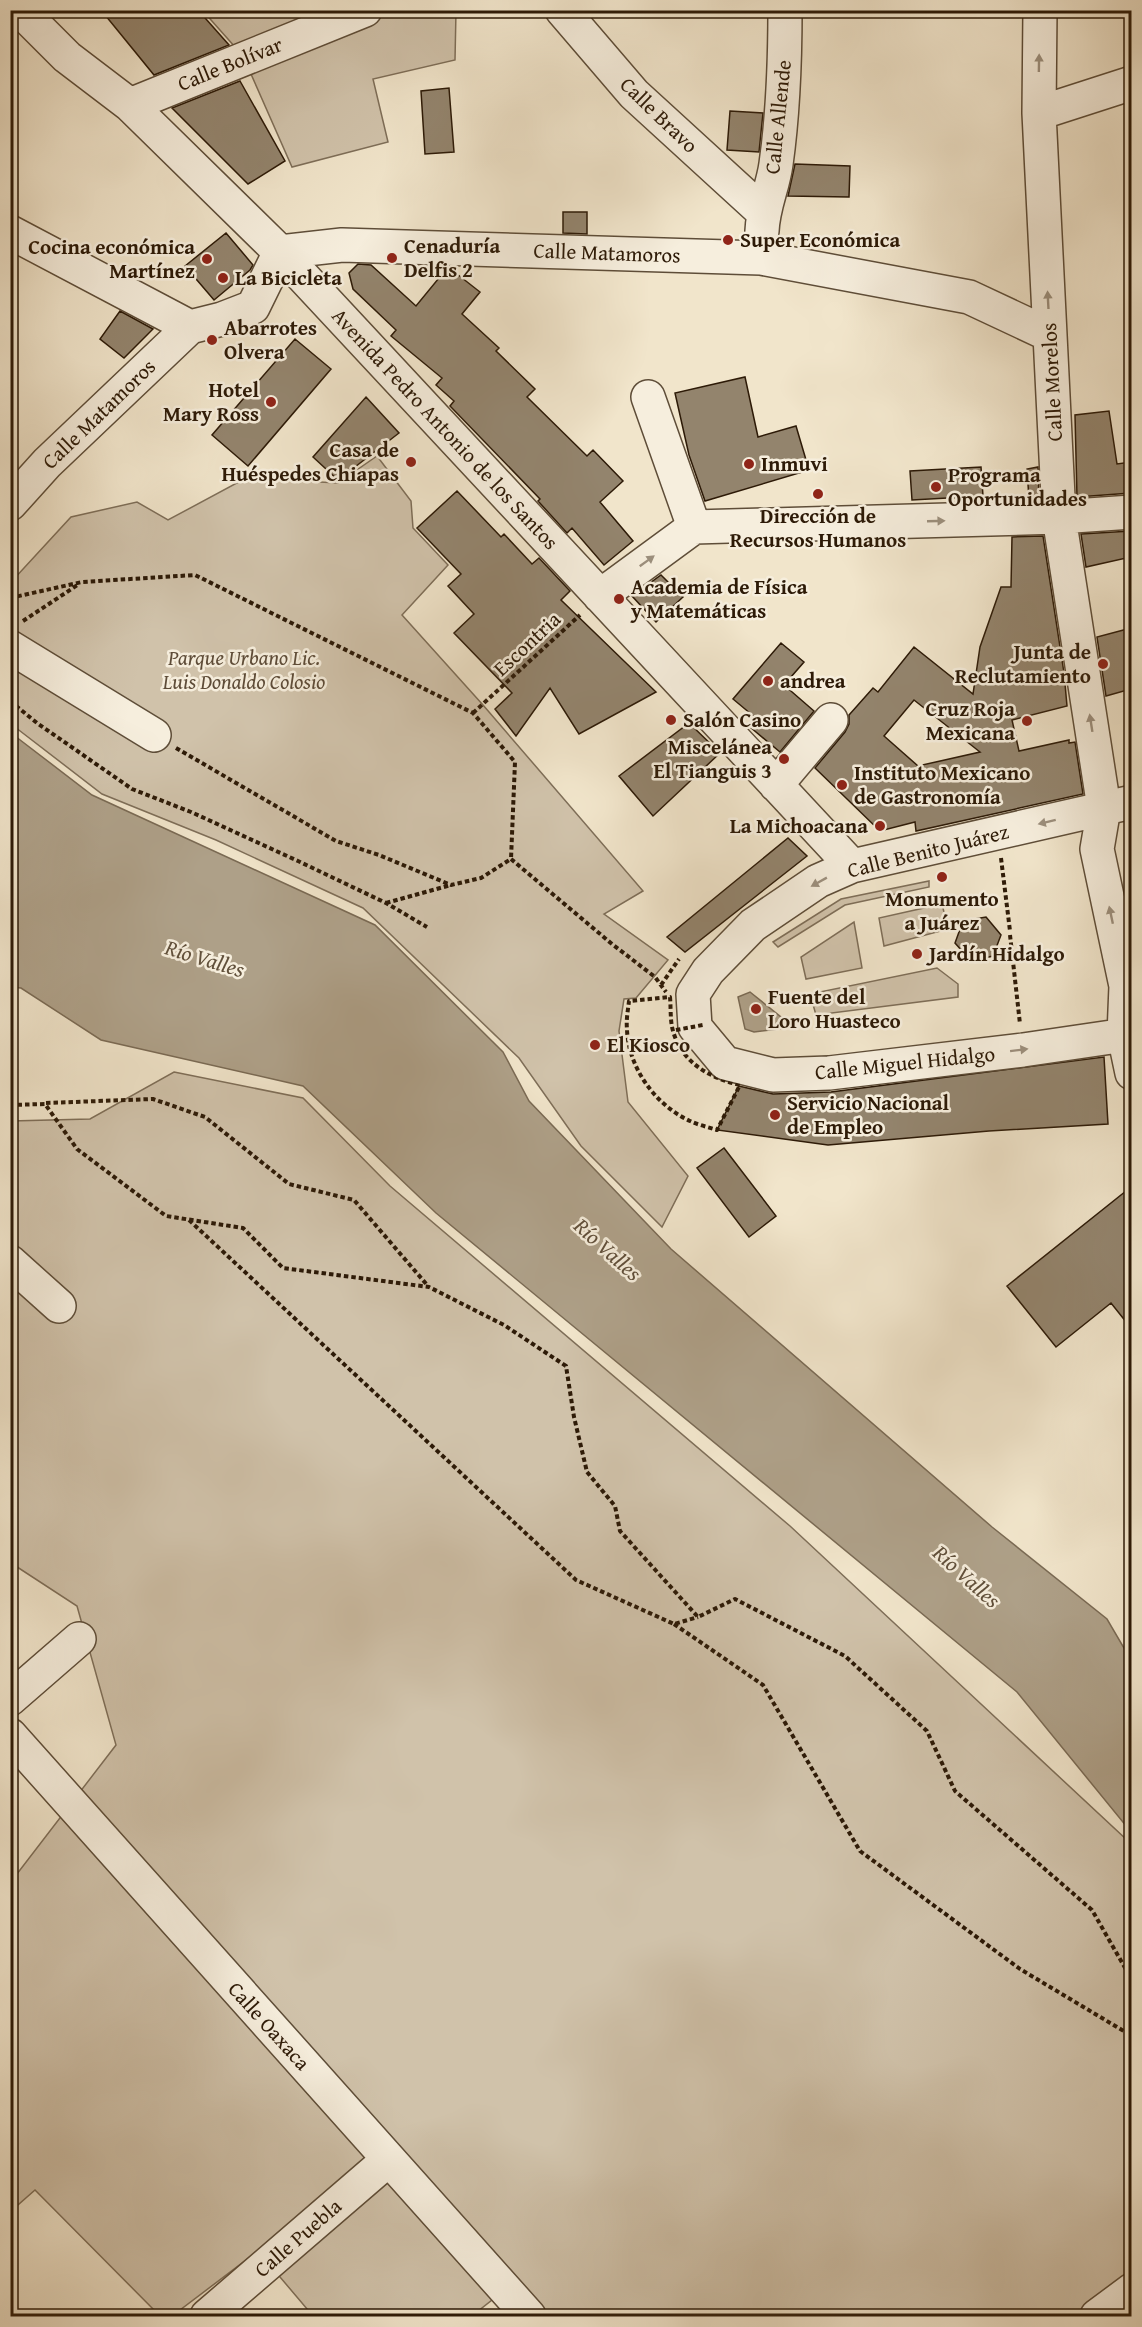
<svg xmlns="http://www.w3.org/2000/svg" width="1142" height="2327" viewBox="0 0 1142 2327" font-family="'Gentium Book Plus',serif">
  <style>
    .green { fill: #d0c2aa; stroke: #7e6e58; stroke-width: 1.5 }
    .water { fill: #aea088; stroke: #7a6a54; stroke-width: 1.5 }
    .building { fill: #93846d; stroke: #2d1a07; stroke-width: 1.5; fill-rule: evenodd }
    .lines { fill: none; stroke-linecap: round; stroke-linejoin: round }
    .minor-casing { stroke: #5e4d38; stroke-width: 36 }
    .path { stroke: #2d1a07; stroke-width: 4; stroke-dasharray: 4.5 3; stroke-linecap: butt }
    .minor { stroke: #f6eedd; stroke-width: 33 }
    .path-bridge { stroke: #2d1a07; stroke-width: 4; stroke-dasharray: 4.5 3; stroke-linecap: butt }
    .oneway { fill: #9c8f7d }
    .poi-dot { fill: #8f2418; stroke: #f6eedd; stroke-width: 2 }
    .labels { text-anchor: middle; stroke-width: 5; stroke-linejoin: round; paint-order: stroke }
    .street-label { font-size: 21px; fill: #2d1a07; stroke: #f6eedd }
    .poi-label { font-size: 21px; font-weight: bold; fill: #2d1a07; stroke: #f6eedd; text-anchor: start }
    .park-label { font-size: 21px; font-style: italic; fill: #5e4c38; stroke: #f6eedd }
    .water-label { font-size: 22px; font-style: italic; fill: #61503b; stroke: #f6eedd }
  </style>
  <rect width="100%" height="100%" fill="#f1e5cb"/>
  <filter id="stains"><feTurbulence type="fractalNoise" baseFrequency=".00333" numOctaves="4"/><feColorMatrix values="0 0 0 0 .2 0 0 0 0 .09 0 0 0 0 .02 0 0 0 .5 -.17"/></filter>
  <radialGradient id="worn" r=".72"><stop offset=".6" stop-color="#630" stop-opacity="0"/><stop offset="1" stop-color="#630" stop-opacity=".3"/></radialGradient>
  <!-- green -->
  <path class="green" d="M 203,11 L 456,11 L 455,60 L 373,79 L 388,142 L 292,167 L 243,56 Z
    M 377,456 L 411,501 L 413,528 L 448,565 L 402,615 L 483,705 L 643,891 L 604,914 L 668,960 L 636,998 L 624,999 L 619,1031 L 628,1102 L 688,1176 L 662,1227 L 581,1146 L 519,1058 L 363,908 L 216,840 L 102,794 L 11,724 L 10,602 L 12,581 L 71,517 L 137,502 L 168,520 L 246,478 L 338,483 Z
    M 929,881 L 929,887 L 845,905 L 778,947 L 773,942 L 841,899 Z
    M 942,904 L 948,929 L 884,946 L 879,918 Z
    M 854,922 L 862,968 L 806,979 L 801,957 Z
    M 937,968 L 958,984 L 958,997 L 816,1015 L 810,994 Z
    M 174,1072 L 303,1098 L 390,1186 L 790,1526 L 1128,1841 L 1132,1848 L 1131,2302 L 1113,2316 L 540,2316 L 511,2285 L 473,2315 L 464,2316 L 313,2316 L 258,2251 L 172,2316 L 160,2316 L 35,2190 L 11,2211 L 10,1883 L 116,1745 L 77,1606 L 11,1563 L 11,1121 L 90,1119 Z"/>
  <!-- water -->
  <path class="water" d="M 11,733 L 92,795 L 375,925 L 503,1052 L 529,1101 L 671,1249 L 992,1527 L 1107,1619 L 1131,1660 L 1131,1832 L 1017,1692 L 436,1213 L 303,1086 L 101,1040 L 21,988 L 11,987 Z
    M 750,992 L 786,1021 L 786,1028 L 754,1032 L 745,1029 L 738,997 Z"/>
  <!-- building -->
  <path class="building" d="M 101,10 L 198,10 L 229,45 L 154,75 Z
    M 240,81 L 285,161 L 248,184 L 172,108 Z
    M 449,88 L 454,152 L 425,154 L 421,91 Z
    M 730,111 L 763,113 L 759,152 L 727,150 Z
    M 795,164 L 850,166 L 849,197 L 788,196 Z
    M 563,212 L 587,212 L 587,234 L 563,233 Z
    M 226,233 L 253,265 L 250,270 L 214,300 L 185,266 Z
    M 358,264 L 371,265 L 416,306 L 448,267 L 480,292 L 462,314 L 499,348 L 496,351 L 535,389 L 527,397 L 587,456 L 593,450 L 623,481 L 600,502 L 633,541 L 604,565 L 572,528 L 567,533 L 538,501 L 540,499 L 450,406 L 454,401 L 436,385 L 442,378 L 391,336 L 396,330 L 353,289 L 349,273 Z
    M 120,311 L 153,329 L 124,358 L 100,339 Z
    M 295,339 L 331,369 L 248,466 L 212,435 Z
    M 745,377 L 758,437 L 796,426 L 809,470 L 705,501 L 689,455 L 675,393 Z
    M 366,397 L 399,433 L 338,480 L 313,457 Z
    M 1109,411 L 1117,464 L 1131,462 L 1131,493 L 1077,497 L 1075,415 Z
    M 981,467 L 983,496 L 912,500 L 910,471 Z
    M 1038,467 L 1039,499 L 1029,499 L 1027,469 Z
    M 457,491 L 501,537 L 504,534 L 532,564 L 539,558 L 570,591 L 561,600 L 656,692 L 579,734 L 550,688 L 516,736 L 495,709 L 512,693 L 454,633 L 474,614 L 448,586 L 461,574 L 417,528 Z
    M 1131,531 L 1131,557 L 1086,567 L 1081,534 Z
    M 1043,536 L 1064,673 L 1067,706 L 1012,720 L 1019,751 L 1069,740 L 1069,743 L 1075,742 L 1083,794 L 916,831 L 915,822 L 880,831 L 815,768 L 845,732 L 849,724 L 849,715 L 873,688 L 878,692 L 914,647 L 973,694 L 980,647 L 1001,587 L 1011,587 L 1012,537 ZM 914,700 L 980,752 L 918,766 L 884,736 Z
    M 661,575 L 683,597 L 656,622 L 632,596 Z
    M 1131,628 L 1131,689 L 1106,696 L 1097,637 Z
    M 781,643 L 804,662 L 784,685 L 814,711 L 780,752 L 750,727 L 757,719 L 733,699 Z
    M 689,723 L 720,753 L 653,816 L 619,776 Z
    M 788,838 L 807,856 L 685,952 L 667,937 Z
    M 986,917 L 1001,935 L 993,956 L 971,961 L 955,943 L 963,921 Z
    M 1104,1057 L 1108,1124 L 989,1131 L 828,1145 L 717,1130 L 739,1086 L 773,1094 L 831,1092 Z
    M 724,1148 L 776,1216 L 749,1237 L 697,1168 Z
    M 1131,1187 L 1131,1328 L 1111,1303 L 1056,1347 L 1007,1286 Z"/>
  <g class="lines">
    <defs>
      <path id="minor" d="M 20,10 L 67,57 L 130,105 L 280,252 L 852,866
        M 562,10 L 634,94 L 763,212
        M 1040,10 L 1039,113 L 1059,517 L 1104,808 L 1097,849 L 1126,986 L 1124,1035 L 1132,1073
        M 130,105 L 365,10
        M 1039,113 L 1132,83
        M 762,231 C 763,206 773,187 776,164 C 783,114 785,61 785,10
        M 10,232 L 190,327
        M 648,397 L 694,527
        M 10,504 L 47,463 L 190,327 L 222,319 L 253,307 L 280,252 L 342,245 L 761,258 L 969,297 L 1050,335
        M 600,596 L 694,527 L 1059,517 L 1132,512
        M 10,647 L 154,735
        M 776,785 L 831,720
        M 1132,802 L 852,866 L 818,881 L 753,925 L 708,971 L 693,994 L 695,1027 L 725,1063 L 773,1075 L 829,1073 L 1023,1050 L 1132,1034
        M 10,1262 L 59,1306
        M 10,1699 L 79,1639
        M 10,1735 L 529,2316
        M 207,2316 L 388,2160
        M 1097,2316 L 1132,2290"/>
    </defs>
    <!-- minor casing -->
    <use href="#minor" class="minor-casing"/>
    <!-- path -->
    <path class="path" d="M 10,598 L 82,582 L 195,575 L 473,713 L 515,762 L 511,859
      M 23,621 L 79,584
      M 10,701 L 37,723 L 132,789 L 191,812 L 298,861 L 386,903 L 427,927
      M 473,713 L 580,615
      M 176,748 L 336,841 L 379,855 L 451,885 L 481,878 L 511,859
      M 1001,858 L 1010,931
      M 511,859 L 612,944 L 655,977 L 666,992
      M 386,903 L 451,885
      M 1010,935 L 1020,1024
      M 661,985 L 679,959
      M 670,997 C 671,1008 670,1021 673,1031 C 682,1063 710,1078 740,1085 L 717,1130 C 708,1127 698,1125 690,1121 C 655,1105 628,1067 627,1029 C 626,1020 628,1010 629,1001 Z
      M 46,1103 L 153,1099 L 205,1117 L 289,1184 L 354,1200 L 428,1286
      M 10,1105 L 45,1104 L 77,1149 L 166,1216 L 243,1228 L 283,1268 L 429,1287 L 504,1325 L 566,1366 L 574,1417 L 587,1472 L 615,1506 L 620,1531 L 698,1617 L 735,1599 L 845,1656 L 927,1731 L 955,1791 L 1092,1910 L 1132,1980
      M 189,1220 L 576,1580 L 674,1624 L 698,1617
      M 674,1624 L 763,1685 L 860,1851 L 1020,1969 L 1132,2036"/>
    <!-- minor -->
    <use href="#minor" class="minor"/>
    <!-- path-bridge -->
    <path class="path-bridge" d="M 676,1030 L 703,1025"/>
  </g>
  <!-- one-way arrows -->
  <defs><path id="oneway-solid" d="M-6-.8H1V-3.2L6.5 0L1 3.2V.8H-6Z" transform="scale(1.5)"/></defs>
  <g class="oneway">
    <use href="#oneway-solid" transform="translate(1039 63) rotate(-89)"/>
    <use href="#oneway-solid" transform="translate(1048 300) rotate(-93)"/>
    <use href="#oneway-solid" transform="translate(936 521) rotate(-2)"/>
    <use href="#oneway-solid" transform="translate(647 561) rotate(-36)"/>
    <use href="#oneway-solid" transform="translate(1091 723) rotate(-99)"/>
    <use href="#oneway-solid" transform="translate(1047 822) rotate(166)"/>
    <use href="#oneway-solid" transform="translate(819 882) rotate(151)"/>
    <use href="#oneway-solid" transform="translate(1111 915) rotate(-102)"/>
    <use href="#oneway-solid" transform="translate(1019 1050) rotate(-7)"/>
  </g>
  <!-- markers -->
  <g class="poi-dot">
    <circle cx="728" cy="240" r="6"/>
    <circle cx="392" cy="258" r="6"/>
    <circle cx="207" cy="259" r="6"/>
    <circle cx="223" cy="278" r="6"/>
    <circle cx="212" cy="340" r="6"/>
    <circle cx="271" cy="402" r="6"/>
    <circle cx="411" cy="462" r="6"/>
    <circle cx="749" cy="464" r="6"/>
    <circle cx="936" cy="487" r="6"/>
    <circle cx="818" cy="494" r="6"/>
    <circle cx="619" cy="599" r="6"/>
    <circle cx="1103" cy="664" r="6"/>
    <circle cx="768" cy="681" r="6"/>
    <circle cx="671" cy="720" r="6"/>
    <circle cx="1027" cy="721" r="6"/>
    <circle cx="784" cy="759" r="6"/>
    <circle cx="842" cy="785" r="6"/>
    <circle cx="880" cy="826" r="6"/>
    <circle cx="942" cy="877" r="6"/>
    <circle cx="917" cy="954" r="6"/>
    <circle cx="756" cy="1009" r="6"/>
    <circle cx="595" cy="1045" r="6"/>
    <circle cx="775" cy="1115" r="6"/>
  </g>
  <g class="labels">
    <!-- street labels -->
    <g class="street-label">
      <text transform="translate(230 64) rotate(-22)" y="7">Calle Bolívar</text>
      <text transform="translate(659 115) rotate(44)" y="7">Calle Bravo</text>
      <text transform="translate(778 117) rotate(-84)" y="7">Calle Allende</text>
      <text transform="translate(607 253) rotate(2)" y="7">Calle Matamoros</text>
      <text transform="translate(1052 382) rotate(-93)" y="7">Calle Morelos</text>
      <text transform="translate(99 414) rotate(-44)" y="7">Calle Matamoros</text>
      <text transform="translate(445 429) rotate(47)" y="7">Avenida Pedro Antonio de los Santos</text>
      <text transform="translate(527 644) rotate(-43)" y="7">Escontria</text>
      <text transform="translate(928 851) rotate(-14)" y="7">Calle Benito Juárez</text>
      <text transform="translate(905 1063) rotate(-6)" y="7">Calle Miguel Hidalgo</text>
      <text transform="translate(269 2026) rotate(48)" y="7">Calle Oaxaca</text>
      <text transform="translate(298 2238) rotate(-41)" y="7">Calle Puebla</text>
    </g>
    <!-- poi labels -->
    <g class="poi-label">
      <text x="740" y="247">Super Económica</text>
      <text x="404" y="253">Cenaduría<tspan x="404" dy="24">Delfis 2</tspan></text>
      <text x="195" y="254" text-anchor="end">Cocina económica<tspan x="195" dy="24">Martínez</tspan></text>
      <text x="235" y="285">La Bicicleta</text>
      <text x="224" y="335">Abarrotes<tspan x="224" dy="24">Olvera</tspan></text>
      <text x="259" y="397" text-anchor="end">Hotel<tspan x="259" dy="24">Mary Ross</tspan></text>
      <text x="399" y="457" text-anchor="end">Casa de<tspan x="399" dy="24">Huéspedes Chiapas</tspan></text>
      <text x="761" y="471">Inmuvi</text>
      <text x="948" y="482">Programa<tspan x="948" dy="24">Oportunidades</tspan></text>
      <text x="818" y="523" text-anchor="middle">Dirección de<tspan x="818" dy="24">Recursos Humanos</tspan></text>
      <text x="631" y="594">Academia de Física<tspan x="631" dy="24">y Matemáticas</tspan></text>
      <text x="1091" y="659" text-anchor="end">Junta de<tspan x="1091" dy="24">Reclutamiento</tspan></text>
      <text x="780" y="688">andrea</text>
      <text x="1015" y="716" text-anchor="end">Cruz Roja<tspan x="1015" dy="24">Mexicana</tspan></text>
      <text x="683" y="727">Salón Casino</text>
      <text x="772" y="754" text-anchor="end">Miscelánea<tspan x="772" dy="24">El Tianguis 3</tspan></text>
      <text x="854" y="780">Instituto Mexicano<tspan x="854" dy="24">de Gastronomía</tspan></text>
      <text x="868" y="833" text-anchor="end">La Michoacana</text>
      <text x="942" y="906" text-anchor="middle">Monumento<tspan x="942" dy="24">a Juárez</tspan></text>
      <text x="929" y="961">Jardín Hidalgo</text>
      <text x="768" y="1004">Fuente del<tspan x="768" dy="24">Loro Huasteco</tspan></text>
      <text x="607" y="1052">El Kiosco</text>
      <text x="787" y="1110">Servicio Nacional<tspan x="787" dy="24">de Empleo</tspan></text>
    </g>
    <!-- park labels -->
    <g class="park-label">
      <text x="244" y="665">Parque Urbano Lic.<tspan x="244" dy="24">Luis Donaldo Colosio</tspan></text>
    </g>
    <!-- water labels -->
    <g class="water-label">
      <text transform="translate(205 958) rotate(17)" y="8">Río Valles</text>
      <text transform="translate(608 1249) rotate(42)" y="8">Río Valles</text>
      <text transform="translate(967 1576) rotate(42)" y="8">Río Valles</text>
    </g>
  </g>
  <!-- margin -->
  <rect width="1142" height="2327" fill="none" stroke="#f1e5cb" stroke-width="36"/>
  <rect x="12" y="12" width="1118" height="2303" fill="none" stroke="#2d1a07" stroke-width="3"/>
  <rect x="18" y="18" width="1106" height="2291" fill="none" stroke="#2d1a07" stroke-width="1.5"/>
  <rect width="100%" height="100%" filter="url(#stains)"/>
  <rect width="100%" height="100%" fill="url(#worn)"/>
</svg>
